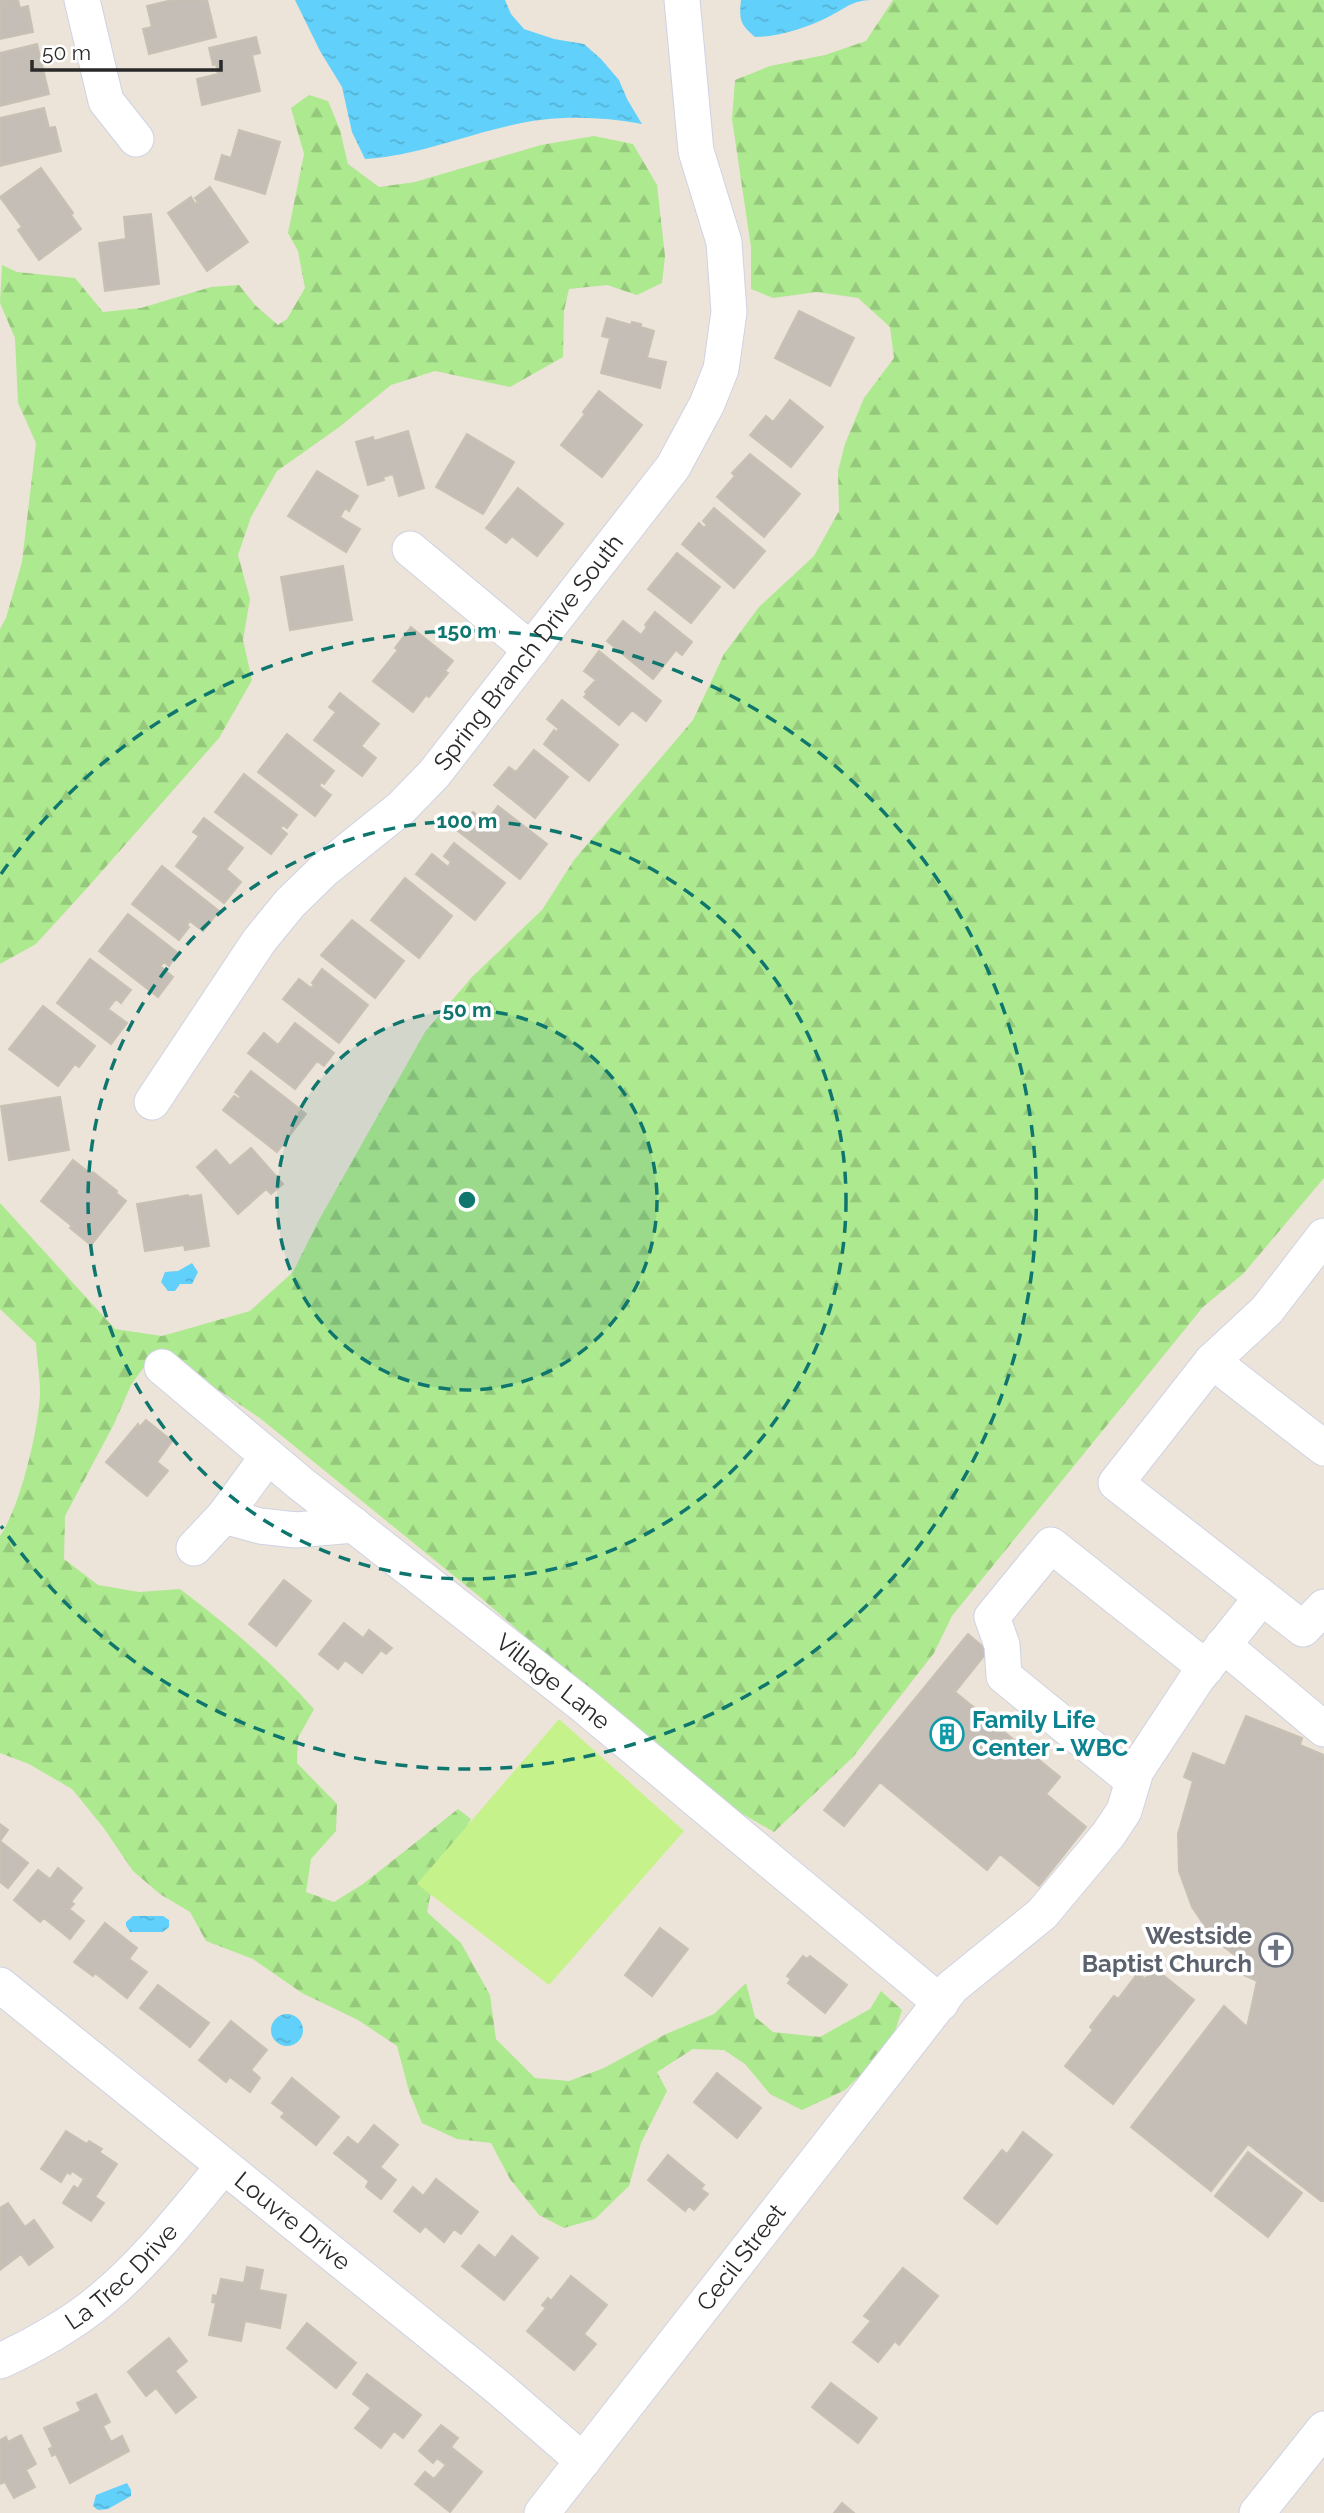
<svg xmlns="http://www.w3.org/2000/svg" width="1324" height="2513" viewBox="0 0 1324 2513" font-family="Raleway,sans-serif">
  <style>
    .forest { fill: url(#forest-firs) }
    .pitch { fill: #c5f28a }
    .water { fill: url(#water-ripples) }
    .building { fill: #c4beb6; stroke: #c8c1b3; stroke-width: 2 }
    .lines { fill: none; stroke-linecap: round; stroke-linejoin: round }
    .minor-casing { stroke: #ced2e4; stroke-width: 37 }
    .minor { stroke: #fff; stroke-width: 35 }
    .ring { fill: none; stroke: #0f766e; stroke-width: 3.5; stroke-dasharray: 12 9 }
    .labels { text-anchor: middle; stroke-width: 7; stroke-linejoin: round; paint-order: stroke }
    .street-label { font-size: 24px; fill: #292929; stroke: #fff }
    .culture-label { font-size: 24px; font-weight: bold; fill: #0d838f; stroke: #fff; text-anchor: start }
    .worship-label { font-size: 24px; font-weight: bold; fill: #5b616d; stroke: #fff; text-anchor: end }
    .centre { fill: #0f766e; stroke: #fff; stroke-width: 3.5 }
    .ring-label { font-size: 21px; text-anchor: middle; font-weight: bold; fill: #0f766e; stroke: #fff; stroke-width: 7; stroke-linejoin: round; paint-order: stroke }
  </style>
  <defs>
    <pattern id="forest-firs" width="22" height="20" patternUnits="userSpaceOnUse" patternTransform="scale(1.75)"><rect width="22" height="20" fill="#ade98f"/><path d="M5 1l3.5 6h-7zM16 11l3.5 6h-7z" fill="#95c87b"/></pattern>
    <pattern id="water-ripples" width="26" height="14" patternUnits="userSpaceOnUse" patternTransform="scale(1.75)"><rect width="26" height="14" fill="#61d0fa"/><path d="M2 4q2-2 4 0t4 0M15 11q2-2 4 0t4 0" fill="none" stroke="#54b3d6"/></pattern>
  </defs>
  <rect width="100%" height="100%" fill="#ede4d9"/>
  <!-- forest -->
  <path class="forest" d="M 893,0 L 1324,0 L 1324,1178 L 1243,1274 L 1203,1307 L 952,1616 L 934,1653 L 853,1757 L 774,1832 L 734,1809 L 562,1669 L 480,1597 L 261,1419 L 177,1362 L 152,1356 L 131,1385 L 114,1424 L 65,1516 L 64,1559 L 98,1585 L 139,1592 L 180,1589 C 228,1625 274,1664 314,1709 L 298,1738 L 297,1763 L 337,1804 L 336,1831 L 311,1859 L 306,1892 L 334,1902 L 363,1884 L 458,1809 L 471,1819 L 432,1887 L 427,1912 L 461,1943 L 490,1995 L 496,2039 L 535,2078 L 569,2081 L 604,2068 L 666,2034 L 714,2014 L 746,1983 L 755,2017 L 773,2032 L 820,2037 L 870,2009 L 881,1991 L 902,2010 L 890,2046 L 845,2090 L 802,2110 L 770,2094 L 745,2064 L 724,2050 L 693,2049 L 657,2072 L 667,2091 L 641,2143 L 629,2186 L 595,2219 L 564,2228 L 539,2215 L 510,2179 L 491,2143 L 457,2139 L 422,2123 L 409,2091 L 397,2046 L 358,2020 L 302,1993 L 253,1959 L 206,1941 L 190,1912 L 160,1894 L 133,1871 L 103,1827 L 72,1789 L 29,1764 L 0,1753 L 0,1536 C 20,1508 39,1428 40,1393 C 40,1377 37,1360 36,1343 L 0,1309 L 0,1203 L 115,1329 L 162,1336 L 250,1311 L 293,1272 L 319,1220 L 425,1032 L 472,977 L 542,910 L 574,860 L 693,720 L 724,654 L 759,607 L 814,556 L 839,511 L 838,471 L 845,444 L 864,398 L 894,358 L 890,327 L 858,298 L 817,292 L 773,298 L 751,289 L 751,247 L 732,119 L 735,80 L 770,66 L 825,55 L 866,41 Z
    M 309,95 L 328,101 L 340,130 L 348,164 L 379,187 L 415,182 L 541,145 L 594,136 L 633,144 L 657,185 L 665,256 L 662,283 L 637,295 L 607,285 L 569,289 L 564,311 L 563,357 L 510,387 L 435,371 L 391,385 L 338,428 L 277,471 L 251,517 L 238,555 L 250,599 L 243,640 L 252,680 L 219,738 L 88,887 L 36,944 L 0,964 L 0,629 L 6,618 L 22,562 L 36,443 L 18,403 L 15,338 L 0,303 L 2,265 L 17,272 L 75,278 L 103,312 L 141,308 L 211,287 L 239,285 L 255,305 L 278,325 L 287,319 L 305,288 L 298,251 L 288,233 L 304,154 L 291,108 Z"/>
  <!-- pitch -->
  <path class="pitch" d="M 559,1719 L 684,1831 L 549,1985 L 417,1884 Z"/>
  <!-- water -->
  <path class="water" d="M 295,0 L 505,0 L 511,14 L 524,29 L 554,39 L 584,44 L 601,59 L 619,80 L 627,99 L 642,124 C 597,116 553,115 508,126 C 460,137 414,156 365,159 L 352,132 L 342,87 L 320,51 Z
    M 741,0 L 871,0 C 851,1 848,7 830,16 C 809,27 779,37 755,37 C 740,24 739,20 741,0 Z
    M 192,1263 L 198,1272 L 192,1284 L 180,1284 L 175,1291 L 168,1291 L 161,1282 L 165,1272 L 178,1271 Z
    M 133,1916 L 163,1916 L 169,1920 L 169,1927 L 163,1932 L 130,1932 L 126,1926 L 126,1922 Z
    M271 2030a16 16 0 1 1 32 0a16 16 0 1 1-32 0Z
    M 127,2483 L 131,2490 L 131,2496 L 108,2509 L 98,2510 L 93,2506 L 96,2495 Z"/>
  <!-- building -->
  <path class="building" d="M 0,0 L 18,0 L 20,8 L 28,6 L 33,32 L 0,39 Z
    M 172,0 L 207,0 L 216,37 L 149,54 L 143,29 L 152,27 L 147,6 Z
    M 256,37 L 260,53 L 252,55 L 260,91 L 202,105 L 197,79 L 218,74 L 216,64 L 213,65 L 209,48 Z
    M 37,44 L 49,94 L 0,106 L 0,53 Z
    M 44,108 L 49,128 L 55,127 L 61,151 L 0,166 L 0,118 Z
    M 239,130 L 280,142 L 265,194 L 215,179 L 222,155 L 231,158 Z
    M 41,168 L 73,213 L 71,215 L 81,229 L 39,260 L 18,230 L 22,227 L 0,197 Z
    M 210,187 L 248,242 L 207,271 L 168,213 L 191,197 L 195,204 L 198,202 L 195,198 Z
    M 151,214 L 159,284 L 105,291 L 99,243 L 126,239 L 124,217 Z
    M 799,311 L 854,338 L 830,386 L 775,358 Z
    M 607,318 L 631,325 L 632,322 L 641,324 L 641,327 L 654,331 L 647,358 L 666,362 L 660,388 L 601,373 L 610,338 L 602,336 Z
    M 599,391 L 642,425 L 602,477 L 561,445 L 585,414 L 583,412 Z
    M 790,400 L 823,427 L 791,467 L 750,435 L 766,416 L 773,422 Z
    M 408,431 L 424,488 L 399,496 L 393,474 L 383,477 L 384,480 L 368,485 L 356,442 L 373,437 L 374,441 Z
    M 467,434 L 514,462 L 483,514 L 436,487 Z
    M 750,454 L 800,494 L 764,537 L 717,497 L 735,476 L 732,473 Z
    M 317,471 L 358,496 L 349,511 L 345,508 L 340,517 L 360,529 L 346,552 L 288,516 Z
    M 518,488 L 563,524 L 537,556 L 512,536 L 506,543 L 486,528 Z
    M 714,508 L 765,551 L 734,588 L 682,544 L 699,523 L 704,528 L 707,525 L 703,521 Z
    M 677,553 L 720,587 L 691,623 L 648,589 Z
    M 343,566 L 352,620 L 290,630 L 281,577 Z
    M 655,612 L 692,642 L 682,655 L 676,650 L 653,679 L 607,641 L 623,621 L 641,635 L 647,627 L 645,625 Z
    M 411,627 L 453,661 L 445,671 L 448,673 L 429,697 L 426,695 L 413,712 L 373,681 L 398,650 L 395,648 Z
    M 599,651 L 661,701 L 646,721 L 632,710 L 619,725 L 584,697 L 587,694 L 585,692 L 596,680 L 584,671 Z
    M 340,693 L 379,724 L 361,746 L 376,758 L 362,776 L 314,740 L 336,712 L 329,707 Z
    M 562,700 L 618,745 L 589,781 L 544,744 L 554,730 L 556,732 L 559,729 L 547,719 Z
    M 287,734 L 334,771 L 324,784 L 321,782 L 319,786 L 331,795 L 315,816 L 258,772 Z
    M 534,750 L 568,777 L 535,818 L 494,785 L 509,767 L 516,772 Z
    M 244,774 L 297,815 L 287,828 L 283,825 L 280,828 L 287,834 L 271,854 L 215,812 Z
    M 498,806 L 547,844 L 520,879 L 458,831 L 473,812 L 486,822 Z
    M 204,818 L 243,848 L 226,869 L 241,882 L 224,903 L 176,866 L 199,836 L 193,832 Z
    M 454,843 L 505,883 L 475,920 L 416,874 L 432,854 L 448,867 L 451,862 L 444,856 Z
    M 162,866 L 219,911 L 203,931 L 190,921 L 187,925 L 189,927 L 179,940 L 132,904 Z
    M 405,878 L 452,916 L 419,958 L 371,920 Z
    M 128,914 L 178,953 L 169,966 L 164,962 L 160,966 L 173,977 L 158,997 L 99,951 Z
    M 352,920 L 404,961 L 375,998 L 321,955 Z
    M 90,959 L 131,990 L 121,1003 L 116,999 L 108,1009 L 127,1023 L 111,1044 L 57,1003 Z
    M 322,969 L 368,1005 L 339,1043 L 283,999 L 299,979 L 311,988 L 314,985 L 312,983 Z
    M 43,1006 L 95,1046 L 79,1067 L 75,1064 L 58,1086 L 9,1049 Z
    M 295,1023 L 334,1053 L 324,1066 L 317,1061 L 295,1089 L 248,1053 L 264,1033 L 278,1045 Z
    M 251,1071 L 306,1114 L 277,1152 L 223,1110 L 234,1096 L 239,1099 L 241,1097 L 235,1092 Z
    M 60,1097 L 69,1150 L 9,1160 L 1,1106 Z
    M 251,1148 L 283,1184 L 271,1194 L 266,1189 L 238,1214 L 197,1167 L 216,1150 L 230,1166 Z
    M 73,1160 L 91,1174 L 93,1172 L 117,1191 L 116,1193 L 126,1201 L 91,1245 L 70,1228 L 72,1226 L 41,1201 Z
    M 188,1195 L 189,1197 L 201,1195 L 209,1246 L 185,1250 L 184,1245 L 145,1251 L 137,1204 Z
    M 146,1420 L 172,1441 L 157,1462 L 168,1471 L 147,1496 L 106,1462 L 138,1424 L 140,1427 Z
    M 284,1580 L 311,1601 L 276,1646 L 249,1624 Z
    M 344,1623 L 363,1638 L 369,1630 L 392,1648 L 386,1654 L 381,1650 L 362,1673 L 345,1660 L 338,1669 L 319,1654 Z
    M 968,1634 L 988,1651 L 955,1692 L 1060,1777 L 1046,1794 L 1086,1827 L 1039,1886 L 1000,1854 L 987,1870 L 880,1782 L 844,1826 L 824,1810 Z
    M 1246,1716 L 1302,1738 L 1300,1745 L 1324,1755 L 1324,2201 L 1321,2201 L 1248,2144 L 1211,2191 L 1131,2127 L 1224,2006 L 1247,2027 L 1257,1981 L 1244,1975 L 1249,1965 L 1242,1961 L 1213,1938 L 1192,1907 L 1179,1871 L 1178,1834 L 1193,1781 L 1184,1777 L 1193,1753 L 1225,1766 Z
    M 0,1824 L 8,1830 L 0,1841 L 28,1863 L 8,1888 L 0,1882 Z
    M 58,1868 L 82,1888 L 71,1902 L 74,1904 L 69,1909 L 84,1921 L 70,1939 L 44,1918 L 40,1922 L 14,1900 L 38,1870 L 50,1879 Z
    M 105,1923 L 137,1948 L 129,1959 L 147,1972 L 127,1998 L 95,1973 L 93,1976 L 74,1962 Z
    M 660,1928 L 688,1949 L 652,1996 L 625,1975 Z
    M 803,1956 L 807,1959 L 810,1956 L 847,1985 L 825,2013 L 788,1983 L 791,1979 L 787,1976 Z
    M 1154,1968 L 1194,2000 L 1113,2104 L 1065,2066 L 1093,2030 L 1090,2027 L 1114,1996 L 1118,1999 L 1138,1973 L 1145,1979 Z
    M 158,1985 L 209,2023 L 190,2047 L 140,2008 Z
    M 231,2021 L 267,2050 L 251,2070 L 260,2078 L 250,2092 L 230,2077 L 226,2082 L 199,2060 Z
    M 717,2073 L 761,2108 L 737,2138 L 694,2102 Z
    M 292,2078 L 339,2117 L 316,2145 L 281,2117 L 285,2113 L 272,2103 Z
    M 374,2125 L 398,2145 L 380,2167 L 396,2180 L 381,2199 L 366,2187 L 369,2181 L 334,2153 L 348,2137 L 358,2145 Z
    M 66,2131 L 87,2144 L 89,2141 L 102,2149 L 99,2152 L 117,2164 L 95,2197 L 104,2203 L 91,2221 L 63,2203 L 74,2186 L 78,2189 L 84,2179 L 72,2171 L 70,2174 L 67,2172 L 61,2182 L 41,2169 Z
    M 1023,2132 L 1052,2155 L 997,2224 L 964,2198 L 1002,2150 L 1007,2154 Z
    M 1248,2152 L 1302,2193 L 1268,2237 L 1215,2196 Z
    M 668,2155 L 704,2185 L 701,2189 L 708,2194 L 694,2210 L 689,2206 L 685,2211 L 648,2180 Z
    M 436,2179 L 478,2212 L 461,2234 L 454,2229 L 444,2242 L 425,2226 L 420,2232 L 394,2211 L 413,2187 L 423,2196 Z
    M 8,2203 L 25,2227 L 34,2220 L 53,2247 L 29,2265 L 21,2254 L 0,2270 L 0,2208 Z
    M 512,2236 L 538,2258 L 504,2300 L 462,2266 L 479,2245 L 495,2258 Z
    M 247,2267 L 263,2270 L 259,2290 L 286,2295 L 280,2328 L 245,2321 L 241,2341 L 209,2335 L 216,2303 L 212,2302 L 213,2295 L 217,2296 L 221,2279 L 244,2283 Z
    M 903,2268 L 938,2296 L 899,2345 L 895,2341 L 878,2362 L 853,2342 L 871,2321 L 864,2316 Z
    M 571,2276 L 607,2305 L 584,2334 L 596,2344 L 574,2370 L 527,2331 L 546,2308 L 542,2305 L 548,2298 L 551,2301 Z
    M 307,2323 L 356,2363 L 336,2388 L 287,2348 Z
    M 169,2338 L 187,2361 L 175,2371 L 196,2397 L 176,2413 L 156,2388 L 146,2396 L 128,2372 Z
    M 367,2374 L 421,2415 L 403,2438 L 394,2431 L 381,2448 L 355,2428 L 371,2408 L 353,2394 Z
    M 831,2383 L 877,2418 L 858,2443 L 812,2407 Z
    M 96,2394 L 110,2422 L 103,2426 L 111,2442 L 122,2436 L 129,2451 L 70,2483 L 56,2454 L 52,2456 L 49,2449 L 53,2447 L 44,2428 L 81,2411 L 77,2403 Z
    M 441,2425 L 458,2438 L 451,2447 L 482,2472 L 450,2512 L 415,2484 L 425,2472 L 434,2479 L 446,2465 L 437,2458 L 433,2463 L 419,2451 Z
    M 21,2435 L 36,2464 L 26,2470 L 35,2487 L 14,2498 L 5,2482 L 0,2484 L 0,2440 L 6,2437 L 8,2442 Z
    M 842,2503 L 854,2513 L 834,2513 Z"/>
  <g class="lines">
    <defs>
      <g id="minor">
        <path d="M 82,0 L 106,101 L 136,139"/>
        <path d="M 410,549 L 531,650"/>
        <path id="s1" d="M 152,1102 L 259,941 L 290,903 L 325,869 L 401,808 L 434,774 L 673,467 L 707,404 L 721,369 L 729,312 L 724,242 L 696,151 L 682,0"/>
        <path d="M 1324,1236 L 1267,1310 L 1212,1361 L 1116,1483 L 1303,1629 L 1324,1607"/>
        <path d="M 1212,1361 L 1324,1448"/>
        <path id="s2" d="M 162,1367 L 300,1483 L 583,1705 L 941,2003"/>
        <path d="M 224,1516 L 268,1456"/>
        <path d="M 194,1548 L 224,1516 L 260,1526 L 296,1530 L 354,1525"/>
        <path d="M 1223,1645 L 1324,1729"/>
        <path d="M 1133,1781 L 1004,1676 L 1002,1645 L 992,1617 L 1051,1545 L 1206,1668"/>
        <path id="s3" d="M 0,1985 L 500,2389 L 583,2461"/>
        <path id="s4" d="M 0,2361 C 33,2346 74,2323 102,2299 C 148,2261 185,2212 223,2167"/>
        <path id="s5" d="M 542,2513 L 952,1987 L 1042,1914 L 1108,1835 L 1124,1811 L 1136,1771 L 1196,1680 L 1261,1598"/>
        <path d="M 1257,2513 L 1324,2429"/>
      </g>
    </defs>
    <!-- minor casing -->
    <use href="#minor" class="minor-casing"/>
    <!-- minor -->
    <use href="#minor" class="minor"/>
  </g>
  <!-- distance rings -->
  <circle cx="467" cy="1200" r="190" fill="#0f766e" fill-opacity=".12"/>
  <g class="ring">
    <circle cx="467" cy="1200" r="190"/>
    <circle cx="467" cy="1200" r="379"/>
    <path d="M1 874A569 569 0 1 1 1 1526"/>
  </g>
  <!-- icons -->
  <defs>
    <symbol id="building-ring" viewBox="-11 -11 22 22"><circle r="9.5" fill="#fff" stroke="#0f9aa8" stroke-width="1.5"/><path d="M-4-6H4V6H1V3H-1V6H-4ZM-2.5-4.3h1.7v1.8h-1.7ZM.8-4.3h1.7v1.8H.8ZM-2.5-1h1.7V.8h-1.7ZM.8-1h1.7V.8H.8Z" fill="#0f9aa8"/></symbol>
    <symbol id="church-ring" viewBox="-11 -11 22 22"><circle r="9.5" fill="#fff" stroke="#6b7280" stroke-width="1.5"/><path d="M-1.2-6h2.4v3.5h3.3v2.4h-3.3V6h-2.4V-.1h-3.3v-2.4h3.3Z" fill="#6b7280"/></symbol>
  </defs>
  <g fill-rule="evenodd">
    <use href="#building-ring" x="928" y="1715" width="38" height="38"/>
    <use href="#church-ring" x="1257" y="1931" width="38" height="38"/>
  </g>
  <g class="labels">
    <!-- street labels -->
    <g class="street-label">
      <text dy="8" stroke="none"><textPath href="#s1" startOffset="590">Spring Branch Drive South</textPath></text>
      <text dy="8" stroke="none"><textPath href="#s2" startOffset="502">Village Lane</textPath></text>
      <text dy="8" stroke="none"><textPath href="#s3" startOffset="376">Louvre Drive</textPath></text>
      <text dy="8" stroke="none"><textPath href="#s5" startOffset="324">Cecil Street</textPath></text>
      <text dy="8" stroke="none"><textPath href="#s4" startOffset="149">La Trec Drive</textPath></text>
    </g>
    <!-- culture labels -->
    <g class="culture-label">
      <text x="972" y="1728">Family Life<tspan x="972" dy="28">Center - WBC</tspan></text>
    </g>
    <!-- worship labels -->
    <g class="worship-label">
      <text x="1252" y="1944">Westside<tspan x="1252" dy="28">Baptist Church</tspan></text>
    </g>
  </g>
  <circle cx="467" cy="1200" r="10" class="centre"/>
  <g class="ring-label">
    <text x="467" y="638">150 m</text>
    <text x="467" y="828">100 m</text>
    <text x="467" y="1017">50 m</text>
  </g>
  <!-- scale -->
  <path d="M32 60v10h189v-10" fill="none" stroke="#292929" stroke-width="3.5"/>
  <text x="42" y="60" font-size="21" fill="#292929" stroke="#ffffff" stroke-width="5" paint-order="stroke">50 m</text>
</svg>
